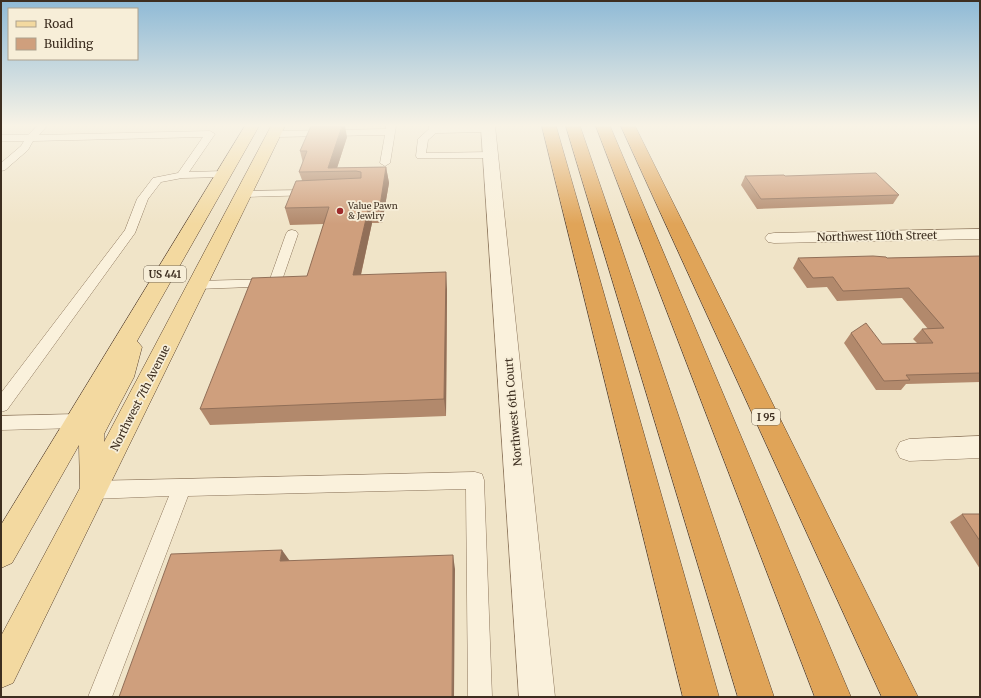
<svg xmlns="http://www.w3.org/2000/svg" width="981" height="698" viewBox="0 0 981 698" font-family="Merriweather,serif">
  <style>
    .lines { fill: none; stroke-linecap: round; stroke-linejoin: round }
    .service-casing { stroke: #8d765c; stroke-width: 1 }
    .minor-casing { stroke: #8d765c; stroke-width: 1 }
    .primary-casing { stroke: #5b4430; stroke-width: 1 }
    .motorway-casing { stroke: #5b4430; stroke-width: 1 }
    .service { fill: #faf1dc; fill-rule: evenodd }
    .minor { fill: #faf1dc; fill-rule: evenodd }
    .primary { fill: #f3d9a0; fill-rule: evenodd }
    .motorway { fill: #e0a458; fill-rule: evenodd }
    .wall { fill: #b2896c }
    .shaded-wall { fill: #916f58 }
    .building { fill: #cf9f7d; stroke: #916f58 }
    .poi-dot { fill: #9e2a2b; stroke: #f7eed8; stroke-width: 1.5 }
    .labels { text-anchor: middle; stroke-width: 3.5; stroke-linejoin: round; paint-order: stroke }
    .far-poi-label { font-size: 9px; fill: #3d2e20; stroke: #f7eed8; text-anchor: start }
    .shield { fill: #f7eed8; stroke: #756857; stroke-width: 1 }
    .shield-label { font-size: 10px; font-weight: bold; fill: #3d2e20 }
    .street-label { font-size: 11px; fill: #3d2e20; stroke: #f7eed8 }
  </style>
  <rect width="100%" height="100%" fill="#f0e4c8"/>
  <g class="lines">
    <defs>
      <path id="service" d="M 37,126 L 47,126 L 39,135 L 210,131 L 215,134 L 189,172 L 224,171 L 229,174 L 224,177 L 182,178 L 161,182 L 148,199 L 135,233 L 7,410 L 1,412 L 1,393 L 125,230 L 137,199 L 153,178 L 178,173 L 203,137 L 33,141 L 28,150 L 5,170 L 1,171 L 1,163 L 21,146 L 24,141 L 1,141 L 1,135 L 28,135 Z
        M 386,126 L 396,126 L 390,163 L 385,166 L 380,163 L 385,135 L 275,137 L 270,134 L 275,131 L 386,129 Z
        M 429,126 L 489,126 L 494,129 L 489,132 L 436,133 L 428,140 L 426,153 L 491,152 L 496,155 L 491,158 L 417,158 L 416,156 L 418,139 L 429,129 Z
        M 310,190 L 315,193 L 314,195 L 243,197 L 238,194 L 243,191 Z
        M 292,230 L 296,231 L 298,234 L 280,286 L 197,289 L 192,288 L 190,285 L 192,282 L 197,281 L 270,279 L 286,234 L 288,231 Z
        M 78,414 L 84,416 L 86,421 L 84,426 L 78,428 L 1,430 L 1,416 Z
        M 475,472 L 482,474 L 484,480 L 492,697 L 468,697 L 466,489 L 188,496 L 112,697 L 88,697 L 169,496 L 93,499 L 86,496 L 84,490 L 86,484 L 93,481 Z"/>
      <path id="minor" d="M 481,126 L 495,126 L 555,697 L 519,697 Z
        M 980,229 L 980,239 L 774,243 L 768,242 L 765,238 L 768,234 L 774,233 Z
        M 980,436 L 980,458 L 909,461 L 900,458 L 896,450 L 900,442 L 909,439 Z"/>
      <path id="primary" d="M 245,126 L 259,126 L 137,341 L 142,347 L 134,377 L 104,434 L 104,442 L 271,126 L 285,126 L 13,683 L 1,688 L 1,636 L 80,488 L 79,445 L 12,563 L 1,568 L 1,525 Z"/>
      <path id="motorway" d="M 542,126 L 556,126 L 719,697 L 683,697 Z
        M 566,126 L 580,126 L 774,697 L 738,697 Z
        M 596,126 L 610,126 L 851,697 L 815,697 Z
        M 621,126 L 635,126 L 918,697 L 882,697 Z"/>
    </defs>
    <!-- service casing -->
    <use href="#service" class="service-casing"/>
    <!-- minor casing -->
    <use href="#minor" class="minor-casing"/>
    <!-- primary casing -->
    <use href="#primary" class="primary-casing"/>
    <!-- motorway casing -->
    <use href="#motorway" class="motorway-casing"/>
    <!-- service -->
    <use href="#service" class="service"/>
    <!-- minor -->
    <use href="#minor" class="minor"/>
    <!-- primary -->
    <use href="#primary" class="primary"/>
    <!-- motorway -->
    <use href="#motorway" class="motorway"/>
  </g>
  <!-- wall -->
  <path class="wall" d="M 347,137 L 337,168 L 386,167 L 389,183 L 382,223 L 372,223 L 361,275 L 447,289 L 446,416 L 210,425 L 200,409 L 307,276 L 324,224 L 290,225 L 285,208 L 302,180 L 299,172 L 303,163 L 300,151 Z
    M 745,176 L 785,176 L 899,195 L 893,204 L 757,209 L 741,185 Z
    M 980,256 L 980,382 L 906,384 L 901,390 L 876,390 L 844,343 L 851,333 L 882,344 L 917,343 L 913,339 L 922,329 L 928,329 L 902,298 L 837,301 L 827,287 L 807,288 L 793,268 L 798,258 L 887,258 Z
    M 962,514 L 980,514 L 980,569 L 950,522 Z"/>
  <!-- shaded-wall -->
  <path class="shaded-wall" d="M 342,126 L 345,126 L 347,137 L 336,171 L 328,168 Z
    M 386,167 L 389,183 L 382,223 L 380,206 Z
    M 369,206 L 372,223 L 357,292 L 353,275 Z
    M 446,272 L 447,289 L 446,416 L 444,399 Z
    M 282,550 L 292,564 L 280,561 Z
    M 453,555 L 455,569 L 454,697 L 452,697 Z"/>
  <!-- building -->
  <path class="building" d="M 311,126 L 342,126 L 328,168 L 386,167 L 380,206 L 369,206 L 353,275 L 446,272 L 444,399 L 200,409 L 252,278 L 307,276 L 329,207 L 285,208 L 296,181 L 361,178 L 361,172 L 356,171 L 299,172 L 307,151 L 300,151 Z
    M 876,173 L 899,195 L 761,199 L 745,176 L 784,175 L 785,176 Z
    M 873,256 L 886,257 L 887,258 L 980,256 L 980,373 L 906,375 L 910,380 L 884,381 L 851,333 L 866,323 L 882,344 L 933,343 L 922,329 L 944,328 L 909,288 L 843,291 L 833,277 L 813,278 L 798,258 Z
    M 962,514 L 980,514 L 980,541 Z
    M 282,550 L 280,561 L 453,555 L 452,697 L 119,697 L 171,554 Z"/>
  <!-- sky -->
  <linearGradient id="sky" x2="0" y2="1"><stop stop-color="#8fbad6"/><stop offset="0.56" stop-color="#f8f3e6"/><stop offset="1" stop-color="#f8f3e6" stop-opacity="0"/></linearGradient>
  <rect width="981" height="224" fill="url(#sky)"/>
  <!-- markers -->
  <circle class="poi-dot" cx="340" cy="211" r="4"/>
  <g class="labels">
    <!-- far-poi labels -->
    <g class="far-poi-label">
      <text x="348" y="209">Value Pawn<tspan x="348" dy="10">&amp; Jewlry</tspan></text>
    </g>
    <!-- shield labels -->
    <g class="shield">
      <rect x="144" y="266" width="42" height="16" rx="3"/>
      <rect x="752" y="409" width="28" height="16" rx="3"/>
    </g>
    <g class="shield-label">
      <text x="165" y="278">US 441</text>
      <text x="766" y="421">I 95</text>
    </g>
    <!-- street labels -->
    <g class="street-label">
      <text transform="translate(877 236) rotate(-1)" y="4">Northwest 110th Street</text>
      <text transform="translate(140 398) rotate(-63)" y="4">Northwest 7th Avenue</text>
      <text transform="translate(513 412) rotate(-95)" y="4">Northwest 6th Court</text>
    </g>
  </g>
  <!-- border -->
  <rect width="981" height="698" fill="none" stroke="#3d2e20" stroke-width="4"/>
  <!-- legend -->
  <rect x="8" y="8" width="130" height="52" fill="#f7eed8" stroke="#ada18e"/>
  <rect x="16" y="21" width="20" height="6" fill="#f3d9a0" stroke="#ada18e"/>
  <text x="44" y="28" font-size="12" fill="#3d2e20">Road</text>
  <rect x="16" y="38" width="20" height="12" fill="#cf9f7d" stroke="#ada18e"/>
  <text x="44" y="48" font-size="12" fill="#3d2e20">Building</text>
</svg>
